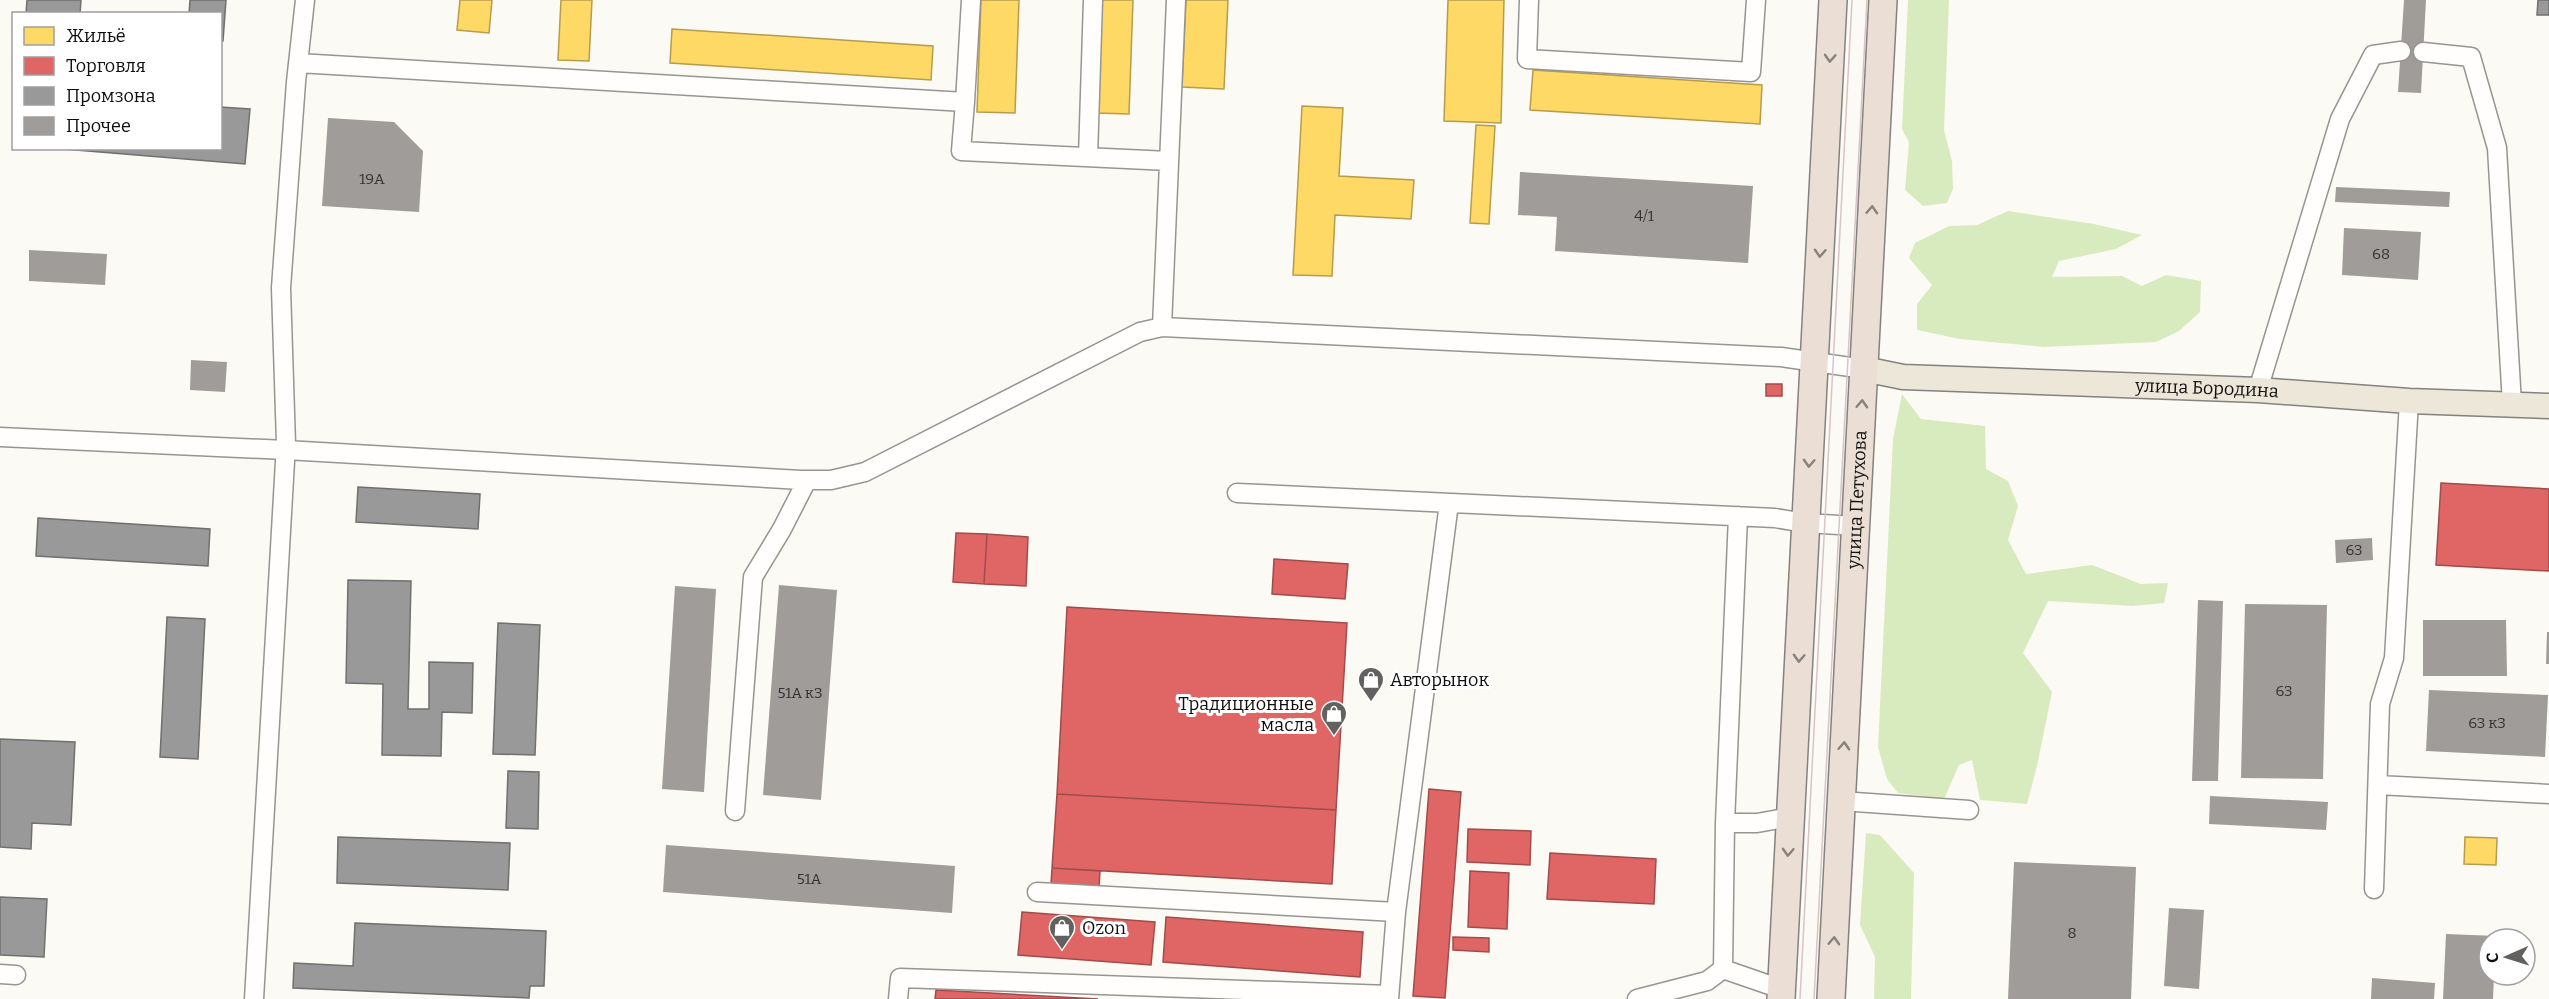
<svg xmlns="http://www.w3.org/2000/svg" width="2549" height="999" viewBox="0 0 2549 999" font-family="Bitter,serif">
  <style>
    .forest { fill: #d8ebbf }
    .homes { fill: #ffd966; stroke: #b79c4c; stroke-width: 1.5 }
    .shops { fill: #e06666; stroke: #a14c4c; stroke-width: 1.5 }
    .industry { fill: #999; stroke: #707070; stroke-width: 1.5 }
    .building { fill: #9f9c99 }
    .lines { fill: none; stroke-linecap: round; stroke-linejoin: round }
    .minor-casing { stroke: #969592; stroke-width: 21 }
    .major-casing { stroke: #83827f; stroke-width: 27 }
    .highway-casing { stroke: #83827f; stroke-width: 30 }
    .minor { stroke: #fffefd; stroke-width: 18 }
    .major { stroke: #ede7d9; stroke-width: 24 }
    .highway { stroke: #ebdfd5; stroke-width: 27 }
    .tram { stroke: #d9c4c5; stroke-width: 1.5 }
    .oneway { stroke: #88817c }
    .labels { text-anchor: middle; stroke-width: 6; stroke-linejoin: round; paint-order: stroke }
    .number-label { font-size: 15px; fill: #333232 }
    .street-label { font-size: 18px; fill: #0f0f0f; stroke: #fff }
    .poi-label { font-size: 18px; fill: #0f0f0f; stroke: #fff; text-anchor: start }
  </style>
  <rect width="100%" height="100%" fill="#fcfaf4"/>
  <!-- forest -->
  <path class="forest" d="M 1908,0 L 1949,0 L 1944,130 L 1952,161 L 1953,189 L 1947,203 L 1923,206 L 1905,190 L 1909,142 L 1902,129 Z
    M 2008,211 L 2094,224 L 2142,235 L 2116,249 L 2059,261 L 2052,277 L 2122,276 L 2142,286 L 2166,275 L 2201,281 L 2200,312 L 2179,331 L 2156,342 L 2044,347 L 1960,339 L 1917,330 L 1917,304 L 1932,285 L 1909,258 L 1915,243 L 1949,226 L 1977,225 Z
    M 1902,394 L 1921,419 L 1985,426 L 1986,469 L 2008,481 L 2018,506 L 2008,540 L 2026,574 L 2092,565 L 2141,584 L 2168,583 L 2164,603 L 2133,606 L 2048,601 L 2023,653 L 2052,692 L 2037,766 L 2027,804 L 1980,800 L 1972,760 L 1959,765 L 1944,799 L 1898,793 L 1887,779 L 1878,747 L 1893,439 Z
    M 1866,833 L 1880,835 L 1914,873 L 1911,999 L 1874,999 L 1875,957 L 1860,925 Z"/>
  <!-- homes -->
  <path class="homes" d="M 460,0 L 492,0 L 489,33 L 457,30 Z
    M 561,0 L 592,0 L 589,61 L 558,60 Z
    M 981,0 L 1019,0 L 1015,113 L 977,112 Z
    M 1099,0 L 1133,0 L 1129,114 L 1095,113 Z
    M 1186,0 L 1228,0 L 1224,89 L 1182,87 Z
    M 1448,0 L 1504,0 L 1501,123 L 1444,121 Z
    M 672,29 L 933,46 L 931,80 L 670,63 Z
    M 1533,70 L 1762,85 L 1760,124 L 1530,110 Z
    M 1302,106 L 1343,108 L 1339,176 L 1414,180 L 1411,219 L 1335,215 L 1332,276 L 1293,275 Z
    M 1476,125 L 1495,126 L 1489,224 L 1470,223 Z
    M 2465,837 L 2497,838 L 2496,865 L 2464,864 Z"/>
  <!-- shops -->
  <path class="shops" d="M 1766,384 L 1782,384 L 1782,396 L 1766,396 Z
    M 2441,483 L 2549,489 L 2549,571 L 2436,565 Z
    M 956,533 L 987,534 L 984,584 L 953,582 Z
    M 987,534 L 1028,537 L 1026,586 L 984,584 Z
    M 1274,559 L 1348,564 L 1345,599 L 1272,594 Z
    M 1067,607 L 1347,623 L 1336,810 L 1057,794 Z
    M 1429,789 L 1461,792 L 1445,998 L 1413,996 Z
    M 1057,794 L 1336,810 L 1332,884 L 1052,868 Z
    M 1468,829 L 1531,831 L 1530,865 L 1467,862 Z
    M 1550,853 L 1656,859 L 1654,904 L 1547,899 Z
    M 1052,868 L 1100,871 L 1099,887 L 1051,884 Z
    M 1470,871 L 1509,873 L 1507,929 L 1468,927 Z
    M 1022,912 L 1155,922 L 1151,965 L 1018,955 Z
    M 1166,917 L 1363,932 L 1360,977 L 1163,962 Z
    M 1453,937 L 1489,938 L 1489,952 L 1453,950 Z
    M 936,990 L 1098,999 L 935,999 Z"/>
  <!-- industry -->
  <path class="industry" d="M 27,0 L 81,0 L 80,14 L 26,14 Z
    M 190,0 L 226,0 L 223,41 L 220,41 L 220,14 L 189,14 Z
    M 2538,0 L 2549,0 L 2549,15 L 2537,15 Z
    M 220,107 L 250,109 L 245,164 L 51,148 L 220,148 Z
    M 358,487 L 480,494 L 478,529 L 356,522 Z
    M 38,518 L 210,529 L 208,566 L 36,556 Z
    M 348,580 L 411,581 L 408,709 L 429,709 L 429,662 L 473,663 L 472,713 L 442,712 L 441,756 L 382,755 L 383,684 L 346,683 Z
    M 167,617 L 205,619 L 198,759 L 160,757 Z
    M 498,623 L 540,625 L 535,755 L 493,754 Z
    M 0,739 L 75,742 L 71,825 L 32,823 L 31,849 L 0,847 Z
    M 508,771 L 539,772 L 538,829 L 506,828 Z
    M 338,837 L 510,843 L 508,890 L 337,883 Z
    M 0,897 L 47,899 L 44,957 L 0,955 Z
    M 355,923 L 546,931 L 544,986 L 530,986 L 529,998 L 293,988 L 294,963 L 353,966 Z"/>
  <!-- building -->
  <path class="building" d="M 2404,0 L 2426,0 L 2421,93 L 2398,92 Z
    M 328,118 L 394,122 L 423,151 L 419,212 L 322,206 Z
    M 1520,172 L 1753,186 L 1748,263 L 1555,251 L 1557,217 L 1518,215 Z
    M 2336,187 L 2450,192 L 2449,207 L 2335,202 Z
    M 2344,228 L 2421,232 L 2418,280 L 2342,275 Z
    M 29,250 L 107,254 L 105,285 L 29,281 Z
    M 191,360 L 227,362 L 225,392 L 190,390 Z
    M 2372,538 L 2373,560 L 2336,563 L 2335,540 Z
    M 779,585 L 837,590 L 821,800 L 763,795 Z
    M 675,586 L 716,589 L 704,792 L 662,789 Z
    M 2198,600 L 2223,601 L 2218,781 L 2192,781 Z
    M 2245,604 L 2327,605 L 2323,779 L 2241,778 Z
    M 2423,620 L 2506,620 L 2507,676 L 2423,676 Z
    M 2547,632 L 2549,632 L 2549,664 L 2546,664 Z
    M 2429,690 L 2548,695 L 2545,757 L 2426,751 Z
    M 2210,796 L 2328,802 L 2326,830 L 2209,824 Z
    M 666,845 L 955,866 L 952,913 L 663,892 Z
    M 2014,862 L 2136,867 L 2131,999 L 2008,999 Z
    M 2169,908 L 2204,910 L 2199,989 L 2164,986 Z
    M 2446,934 L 2496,936 L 2496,939 L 2489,939 L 2489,975 L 2494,975 L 2493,999 L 2443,999 Z
    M 2372,978 L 2435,983 L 2434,999 L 2371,999 Z"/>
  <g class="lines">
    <defs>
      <path id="minor" d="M 1529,0 L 1527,59 L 1751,72 L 1756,0
        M 2423,52 L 2471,57 L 2497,148 L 2512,404
        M 298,63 L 965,102 L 971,0
        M 965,102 L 961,151 L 1169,161
        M 1088,157 L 1093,0
        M 1162,327 L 1176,0
        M 2258,390 L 2340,119 L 2373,55 L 2401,51
        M 0,437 L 286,450 L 801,480 L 831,480 L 865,472 L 1140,332 L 1162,327 L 1781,357 L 1864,369
        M 1237,493 L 1775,518 L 1805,523 L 1856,526
        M 2378,785 L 2549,794
        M 1841,801 L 1969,810
        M 735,811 L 753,577 L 782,529 L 807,480
        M 1725,823 L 1738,516
        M 2374,889 L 2380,704 L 2394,658 L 2409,401
        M 1037,892 L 1396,912
        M 1723,969 L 1781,989
        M 0,974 L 16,975
        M 254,999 L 286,444 L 281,288 L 296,82 L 305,0
        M 898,999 L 900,978 L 1389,995
        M 1389,999 L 1396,912 L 1449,503
        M 1637,999 L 1707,981 L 1723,969 L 1725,823 L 1757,823 L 1790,817"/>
      <g id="major">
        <path id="s1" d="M 1864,369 L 1903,377 L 2258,390 L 2409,401 L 2549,406"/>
      </g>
      <g id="highway">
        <path d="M 1781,999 L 1833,0"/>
        <path id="s2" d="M 1831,999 L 1883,0"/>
      </g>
    </defs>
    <!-- minor casing -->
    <use href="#minor" class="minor-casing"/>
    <!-- major casing -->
    <use href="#major" class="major-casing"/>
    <!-- highway casing -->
    <use href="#highway" class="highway-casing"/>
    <!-- minor -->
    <use href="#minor" class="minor"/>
    <!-- major -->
    <use href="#major" class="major"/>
    <!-- highway -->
    <use href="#highway" class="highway"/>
    <!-- tram -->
    <path class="tram" d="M 1800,999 L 1852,0
      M 1814,999 L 1867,0"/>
  </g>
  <!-- one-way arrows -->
  <defs><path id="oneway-chevron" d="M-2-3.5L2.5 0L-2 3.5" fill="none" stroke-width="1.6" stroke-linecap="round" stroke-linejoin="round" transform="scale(1.5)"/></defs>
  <g class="oneway">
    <use href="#oneway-chevron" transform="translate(1830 58) rotate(93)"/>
    <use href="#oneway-chevron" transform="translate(1872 210) rotate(-87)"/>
    <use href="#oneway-chevron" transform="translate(1820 253) rotate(93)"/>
    <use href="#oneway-chevron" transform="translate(1862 404) rotate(-87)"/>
    <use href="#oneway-chevron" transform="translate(1809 463) rotate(93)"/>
    <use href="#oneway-chevron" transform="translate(1799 658) rotate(93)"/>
    <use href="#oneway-chevron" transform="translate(1844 746) rotate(-87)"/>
    <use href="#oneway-chevron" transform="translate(1788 852) rotate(93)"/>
    <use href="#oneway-chevron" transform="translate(1834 941) rotate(-87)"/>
  </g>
  <!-- icons -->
  <defs>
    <symbol id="shop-pin" viewBox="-11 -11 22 30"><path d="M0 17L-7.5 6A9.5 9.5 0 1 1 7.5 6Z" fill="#62615f" stroke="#fff"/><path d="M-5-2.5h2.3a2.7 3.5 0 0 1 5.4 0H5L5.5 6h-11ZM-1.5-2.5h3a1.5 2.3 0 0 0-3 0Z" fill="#fff"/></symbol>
  </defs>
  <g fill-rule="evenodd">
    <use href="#shop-pin" x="1356" y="665" width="30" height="40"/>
    <use href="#shop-pin" x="1319" y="699" width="30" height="40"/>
    <use href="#shop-pin" x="1047" y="913" width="30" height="40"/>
  </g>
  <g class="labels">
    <!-- number labels -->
    <g class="number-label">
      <text x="372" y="184">19А</text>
      <text x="1644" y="221">4/1</text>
      <text x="2381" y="259">68</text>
      <text x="2354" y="555">63</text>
      <text x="2284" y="696">63</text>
      <text x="800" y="698">51А к3</text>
      <text x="2487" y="728">63 к3</text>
      <text x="809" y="884">51А</text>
      <text x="2072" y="938">8</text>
    </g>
    <!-- street labels -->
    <g class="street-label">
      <text dy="6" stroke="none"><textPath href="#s1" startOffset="344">улица Бородина</textPath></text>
      <text dy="6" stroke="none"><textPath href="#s2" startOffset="500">улица Петухова</textPath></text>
    </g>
    <!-- poi labels -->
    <g class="poi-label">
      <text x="1390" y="686">Авторынок</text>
      <text x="1314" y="710" text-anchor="end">Традиционные<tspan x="1314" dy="21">масла</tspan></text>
      <text x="1082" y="934">Ozon</text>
    </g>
  </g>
  <!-- legend -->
  <rect x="12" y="12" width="210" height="138" fill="#ffffff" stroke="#9f9f9f" stroke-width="1.5"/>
  <rect x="24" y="27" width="30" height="18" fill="#ffd966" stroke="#9f9f9f" stroke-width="1.5"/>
  <text x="66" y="42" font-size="18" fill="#0f0f0f">Жильё</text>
  <rect x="24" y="57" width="30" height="18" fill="#e06666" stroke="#9f9f9f" stroke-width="1.5"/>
  <text x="66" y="72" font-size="18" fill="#0f0f0f">Торговля</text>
  <rect x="24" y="87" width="30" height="18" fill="#999999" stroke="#9f9f9f" stroke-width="1.5"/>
  <text x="66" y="102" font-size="18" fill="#0f0f0f">Промзона</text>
  <rect x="24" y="117" width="30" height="18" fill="#9f9c99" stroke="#9f9f9f" stroke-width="1.5"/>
  <text x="66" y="132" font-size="18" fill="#0f0f0f">Прочее</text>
  <!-- north arrow -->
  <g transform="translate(2507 957) rotate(267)"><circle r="28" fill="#ffffff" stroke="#9f9f9f" stroke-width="1.5"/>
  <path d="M0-4.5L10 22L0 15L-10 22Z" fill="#62615f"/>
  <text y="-9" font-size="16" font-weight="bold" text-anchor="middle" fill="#0f0f0f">С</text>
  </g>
</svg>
